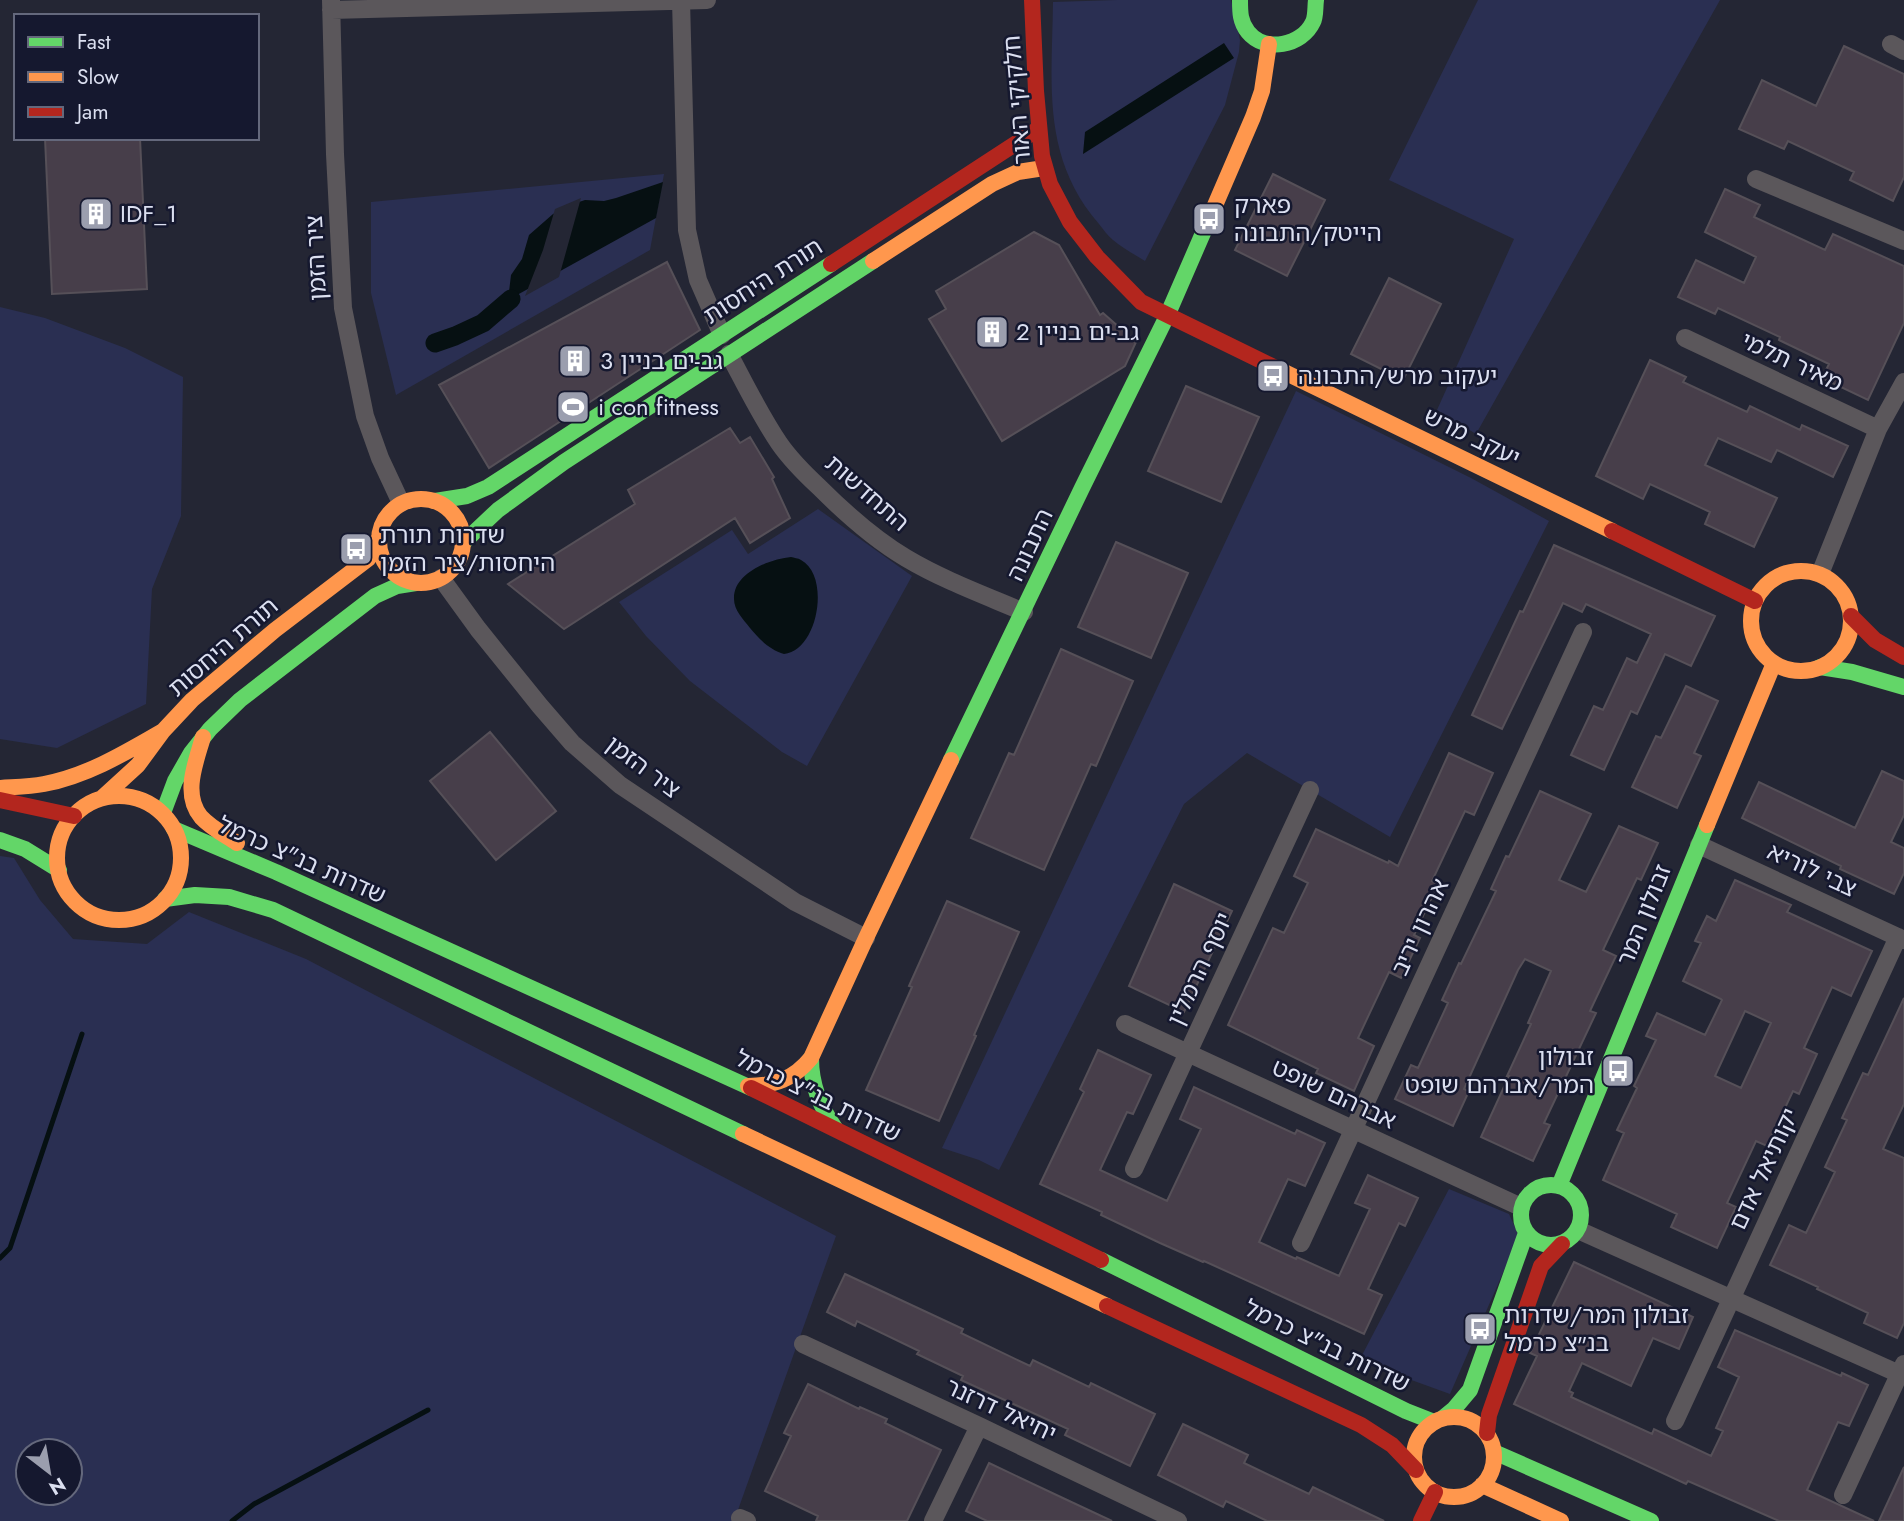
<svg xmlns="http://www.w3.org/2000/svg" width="1904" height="1521" viewBox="0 0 1904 1521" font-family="Jost,'Noto Sans Hebrew',sans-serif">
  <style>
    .green { fill: #2a2f52; fill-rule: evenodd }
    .water { fill: #061012 }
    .pier { fill: #242634 }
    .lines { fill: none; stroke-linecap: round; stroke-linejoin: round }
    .stream { stroke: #061012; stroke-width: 5 }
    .canal { stroke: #061012; stroke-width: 19 }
    .building { fill: #473e4a; stroke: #565058; stroke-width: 2; fill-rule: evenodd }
    .street { stroke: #5b575b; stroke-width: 18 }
    .fast { stroke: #63d668; stroke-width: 16 }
    .slow { stroke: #ff974d; stroke-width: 16 }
    .jam { stroke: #b3261e; stroke-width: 16 }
    .labels { text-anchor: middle; stroke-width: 5; stroke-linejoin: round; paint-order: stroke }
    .street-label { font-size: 24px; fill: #dbdff0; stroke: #15182f }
    .poi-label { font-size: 24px; fill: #dbdff0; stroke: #15182f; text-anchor: start }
  </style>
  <rect width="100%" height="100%" fill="#242634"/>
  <!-- green -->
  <path class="green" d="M 1117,0 L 1231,0 L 1240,40 L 1239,52 L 1225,105 L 1145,261 C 1134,254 1122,248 1113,240 C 1108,236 1103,229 1099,224 C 1041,157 1052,84 1053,2 Z
    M 1478,0 L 1720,0 L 1476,434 L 1437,410 L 1514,239 L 1389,180 Z
    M 664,174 L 650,250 L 396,395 L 371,293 L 371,202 Z
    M 0,307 L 45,318 L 125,348 L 183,377 L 181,516 L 152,589 L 146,704 L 57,748 L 0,739 Z
    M 1296,391 L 1471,478 L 1549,521 L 1390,837 L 1247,753 L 1184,804 L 999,1170 L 979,1160 L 942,1148 Z
    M 818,509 L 912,576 L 807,766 L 782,752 L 690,681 L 646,636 L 619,602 L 732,530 L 748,554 Z
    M 0,856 L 14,858 L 40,900 L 73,939 L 147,944 L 189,912 L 306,959 L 836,1236 L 734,1521 L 0,1521 ZM 28,1451 L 70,1451 L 70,1493 L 28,1493 Z
    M 1449,1189 L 1509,1214 L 1519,1236 L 1450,1394 L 1359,1361 Z"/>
  <!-- water -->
  <path class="water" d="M 1224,43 L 1234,58 L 1083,154 L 1085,132 Z
    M 663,182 L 656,218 L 508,300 L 511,275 L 522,259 L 529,235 L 553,214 L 576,203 L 585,200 L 604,201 L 616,198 Z
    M 791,557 C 794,558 798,558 801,560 C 831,576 818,651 784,654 C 770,650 759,639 750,628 C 743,619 734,610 734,599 C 733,573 770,559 791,557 Z"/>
  <!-- pier -->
  <path class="pier" d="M 581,198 L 559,277 L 525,296 L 543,250 L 555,209 Z"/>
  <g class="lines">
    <!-- stream -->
    <path class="stream" d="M 0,1258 L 10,1248 L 82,1034
      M 232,1521 L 254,1504 L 428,1410"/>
    <!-- canal -->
    <path class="canal" d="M 435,343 L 455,336 L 483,323 L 511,299"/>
  </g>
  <!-- building -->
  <path class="building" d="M 1844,46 L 1904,74 L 1904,177 L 1893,201 L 1850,180 L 1854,172 L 1788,141 L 1784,149 L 1739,129 L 1762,80 L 1816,106 Z
    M 45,138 L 140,138 L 147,289 L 52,294 Z
    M 1273,174 L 1325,200 L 1287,276 L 1235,250 Z
    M 1725,189 L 1760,205 L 1754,217 L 1825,250 L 1833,234 L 1904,266 L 1904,323 L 1868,400 L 1822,378 L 1829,364 L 1779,340 L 1780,337 L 1718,308 L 1715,314 L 1678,297 L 1696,260 L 1744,283 L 1756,257 L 1705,232 Z
    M 1034,232 L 1059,245 L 1100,315 L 1103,313 L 1136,342 L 1125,366 L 1002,441 L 929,319 L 946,309 L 936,291 Z
    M 667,262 L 700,330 L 489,468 L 439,385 Z
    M 1389,278 L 1441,304 L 1403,380 L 1351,354 Z
    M 1650,360 L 1686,377 L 1683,382 L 1747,412 L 1750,406 L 1800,430 L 1802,425 L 1848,446 L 1833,477 L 1777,450 L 1771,462 L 1718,438 L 1705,465 L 1777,498 L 1754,547 L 1705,524 L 1710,512 L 1650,484 L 1643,499 L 1596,476 Z
    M 1186,386 L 1259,417 L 1221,502 L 1148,471 Z
    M 730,428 L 740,443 L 750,437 L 774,477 L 772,479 L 790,518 L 750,543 L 735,518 L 564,629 L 508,584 L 635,504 L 628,490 Z
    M 1116,542 L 1188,573 L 1151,658 L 1078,627 Z
    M 1554,545 L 1715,616 L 1691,666 L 1665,654 L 1637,714 L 1631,711 L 1604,770 L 1571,755 L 1594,706 L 1603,710 L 1627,658 L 1637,663 L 1651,634 L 1586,604 L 1582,612 L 1563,603 L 1502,729 L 1472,715 L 1520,611 L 1523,612 Z
    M 1061,649 L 1133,681 L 1096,766 L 1091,764 L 1044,870 L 971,838 L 1009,753 L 1014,755 Z
    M 1686,686 L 1718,701 L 1694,753 L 1701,756 L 1677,808 L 1632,787 L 1656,736 L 1661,738 Z
    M 490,732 L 556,811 L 496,860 L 430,781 Z
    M 1449,753 L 1493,773 L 1474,815 L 1465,811 L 1432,881 L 1438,884 L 1414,935 L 1420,938 L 1401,978 L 1389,972 L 1358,1038 L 1374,1046 L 1354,1091 L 1316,1073 L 1318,1069 L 1228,1025 L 1273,928 L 1284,933 L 1308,883 L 1294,876 L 1316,829 L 1388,863 L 1389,861 L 1398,866 Z
    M 1882,771 L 1904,781 L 1904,815 L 1891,842 L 1904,848 L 1904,873 L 1894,894 L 1840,869 L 1841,866 L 1742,818 L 1759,782 L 1855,828 Z
    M 1540,791 L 1591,814 L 1559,880 L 1586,892 L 1619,826 L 1658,843 L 1641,880 L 1637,878 L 1603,950 L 1616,956 L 1590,1011 L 1596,1013 L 1544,1123 L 1550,1125 L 1533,1161 L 1481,1137 L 1509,1076 L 1507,1076 L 1531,1024 L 1528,1023 L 1551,971 L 1525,959 L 1518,970 L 1464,1089 L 1469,1091 L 1453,1126 L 1395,1099 L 1411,1065 L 1418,1068 L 1448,1003 L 1442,1000 L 1459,963 L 1461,964 L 1496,891 L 1491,889 L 1506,856 L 1509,857 Z
    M 1735,880 L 1791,905 L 1787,912 L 1872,951 L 1851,996 L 1832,987 L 1804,1048 L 1817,1054 L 1799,1094 L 1793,1091 L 1767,1146 L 1756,1141 L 1727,1203 L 1736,1207 L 1717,1248 L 1671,1227 L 1677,1214 L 1603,1180 L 1624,1133 L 1617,1130 L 1637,1088 L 1634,1086 L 1656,1040 L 1646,1036 L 1657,1013 L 1705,1035 L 1722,1000 L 1721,999 L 1683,981 L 1701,943 L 1695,941 L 1707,916 L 1716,921 ZM 1745,1011 L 1771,1023 L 1741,1088 L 1715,1076 Z
    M 1174,884 L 1232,911 L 1184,1012 L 1129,986 Z
    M 947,901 L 1019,932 L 974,1035 L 976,1036 L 939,1121 L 866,1090 L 912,987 L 909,986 Z
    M 1904,998 L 1904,1104 L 1883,1149 L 1904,1158 L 1904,1323 L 1897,1338 L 1864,1323 L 1868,1313 L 1817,1289 L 1818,1287 L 1770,1265 L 1789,1225 L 1806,1233 L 1835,1172 L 1825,1167 L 1847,1120 L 1842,1118 L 1863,1073 L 1868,1075 Z
    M 1098,1050 L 1151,1075 L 1133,1114 L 1127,1112 L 1100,1170 L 1167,1201 L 1201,1129 L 1180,1119 L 1194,1087 L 1295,1134 L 1297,1130 L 1325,1143 L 1305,1186 L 1288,1179 L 1259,1242 L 1296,1259 L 1297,1257 L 1339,1276 L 1370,1209 L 1355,1203 L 1368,1175 L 1418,1198 L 1405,1226 L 1399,1223 L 1368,1289 L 1382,1295 L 1364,1334 L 1204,1261 L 1203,1262 L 1160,1243 L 1101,1215 L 1102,1212 L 1040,1184 L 1084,1092 L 1080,1089 Z
    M 1574,1262 L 1693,1317 L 1679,1349 L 1653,1338 L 1631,1386 L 1582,1363 L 1569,1391 L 1573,1393 L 1571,1397 L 1652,1434 L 1654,1429 L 1711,1456 L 1723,1431 L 1716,1428 L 1739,1377 L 1718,1367 L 1735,1330 L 1841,1376 L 1842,1373 L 1868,1385 L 1849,1426 L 1838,1422 L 1807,1490 L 1874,1521 L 1779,1521 L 1688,1481 L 1686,1484 L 1514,1404 L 1537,1356 L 1530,1353 Z
    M 845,1274 L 963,1329 L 961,1333 L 1030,1366 L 1033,1360 L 1089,1387 L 1091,1383 L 1155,1414 L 1130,1466 L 1065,1435 L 1068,1429 L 961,1380 L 963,1376 L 917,1354 L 919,1351 L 857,1321 L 855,1326 L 827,1312 Z
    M 808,1384 L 859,1409 L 860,1407 L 887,1419 L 885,1423 L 941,1450 L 907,1521 L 816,1521 L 818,1516 L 765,1491 L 791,1436 L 784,1433 Z
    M 1183,1424 L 1248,1455 L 1244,1463 L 1309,1494 L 1313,1487 L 1384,1521 L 1267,1521 L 1226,1501 L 1223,1507 L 1158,1475 Z
    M 989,1463 L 1065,1499 L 1112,1521 L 987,1521 L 966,1511 Z
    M 1904,1467 L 1904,1521 L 1879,1521 Z"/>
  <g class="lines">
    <!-- street -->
    <path class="street" d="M 331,0 L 335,154 L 343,308 L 365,416 L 380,458 L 401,503
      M 681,0 L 687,230 L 698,280 L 722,335
      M 331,10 L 707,0
      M 1891,44 L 1904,51
      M 1756,179 L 1904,241
      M 1685,338 L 1878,429
      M 729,354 C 745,384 760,415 779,443 C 790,459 805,474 819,487 C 845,513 874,539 906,558 C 943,580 984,595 1024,612
      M 1820,574 L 1878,429 L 1904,382
      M 441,578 L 478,629 L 540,706 L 572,743 L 620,785 L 795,902 L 866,938
      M 1699,845 L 1904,940
      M 1125,1024 L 1521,1207
      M 1134,1169 L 1310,790
      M 1578,1230 L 1904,1376
      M 1301,1243 L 1583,632
      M 803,1344 L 979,1426 L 1178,1521
      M 1675,1421 L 1898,937
      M 1843,1495 L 1904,1364
      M 740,1518 L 747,1521
      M 933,1521 L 979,1426"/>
    <!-- fast -->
    <path class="fast" d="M 1240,0 C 1240,12 1240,22 1248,32 C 1265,53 1302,46 1313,22 C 1316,16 1315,7 1316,0
      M 435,501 L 467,496 L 488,487 L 831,264
      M 464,542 L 498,510 L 564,462 L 873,261
      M 1820,667 L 1852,672 L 1904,687
      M 951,760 L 1082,488 L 1167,316 L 1213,210
      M 163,813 L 175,781 L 191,753 L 210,729 L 240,700 L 375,596 L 397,586 L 416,583
      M 174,829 L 276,872 L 751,1088
      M 0,840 L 25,849 L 59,870
      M 165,899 L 195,895 L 229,897 L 273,910 L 743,1134
      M 811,1058 C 811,1085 820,1106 835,1128
      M1521 1215a30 30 0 1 1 60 0a30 30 0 1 1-60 0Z
      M 1559,1186 L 1707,825
      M 1101,1260 L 1406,1411 L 1434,1422
      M 1443,1418 L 1454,1409 L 1470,1390 L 1526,1233
      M 1494,1452 L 1651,1521"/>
    <!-- slow -->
    <path class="slow" d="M 1213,210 L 1253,117 L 1262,91 L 1269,44
      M 873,261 L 992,184 L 1018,172 L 1044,168
      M 1276,368 L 1612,531
      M379 541a42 42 0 1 1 84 0a42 42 0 1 1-84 0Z
      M1751 621a50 50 0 1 1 100 0a50 50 0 1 1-100 0Z
      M 203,737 C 196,762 182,794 201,817 C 211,828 225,835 237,843
      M 0,788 C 14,787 29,787 44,784 C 87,776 125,753 163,731
      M57 858a62 62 0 1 1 124 0a62 62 0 1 1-124 0Z
      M 102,798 L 138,765 L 163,731 L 192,700 L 275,630 L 368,559 L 379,538
      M 1707,825 L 1774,663
      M 748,1086 C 774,1086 794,1079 811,1058 L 866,938 L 951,760
      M 743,1134 L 1107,1306
      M1414 1457a40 40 0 1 1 80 0a40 40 0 1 1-80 0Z
      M 1482,1485 L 1561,1521"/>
    <!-- jam -->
    <path class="jam" d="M 1032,0 L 1036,91 L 1042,156 L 1050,184 L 1070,222 L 1097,257 L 1141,302 L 1276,368
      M 831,264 L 1038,129
      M 1612,531 L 1755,601
      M 1851,616 L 1875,640 L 1904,657
      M 0,800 L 74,816
      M 751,1088 L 1101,1260
      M 1107,1306 L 1361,1425 L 1392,1445 L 1416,1470
      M 1487,1433 L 1489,1415 L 1541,1266 L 1562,1244
      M 1421,1521 L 1435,1492"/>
  </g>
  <!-- icons -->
  <defs>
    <symbol id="building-square" viewBox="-11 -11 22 22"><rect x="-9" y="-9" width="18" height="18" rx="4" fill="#9b9eae" stroke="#15182f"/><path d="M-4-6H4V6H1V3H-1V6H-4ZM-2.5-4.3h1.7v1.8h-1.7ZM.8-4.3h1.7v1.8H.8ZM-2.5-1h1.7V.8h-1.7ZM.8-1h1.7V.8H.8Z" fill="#fff"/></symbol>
    <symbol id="bus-square" viewBox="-11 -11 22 22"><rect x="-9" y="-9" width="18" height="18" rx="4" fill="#9b9eae" stroke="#15182f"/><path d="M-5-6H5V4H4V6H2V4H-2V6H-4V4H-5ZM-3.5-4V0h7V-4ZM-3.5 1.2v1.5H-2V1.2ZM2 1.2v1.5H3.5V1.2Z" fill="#fff"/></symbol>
    <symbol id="stadium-square" viewBox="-11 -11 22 22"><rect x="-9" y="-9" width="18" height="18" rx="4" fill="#9b9eae" stroke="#15182f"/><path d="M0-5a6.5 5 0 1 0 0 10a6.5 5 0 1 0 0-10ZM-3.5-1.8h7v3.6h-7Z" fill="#fff"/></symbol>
  </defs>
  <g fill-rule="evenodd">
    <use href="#building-square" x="77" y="195" width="38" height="38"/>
    <use href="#bus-square" x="1190" y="200" width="38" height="38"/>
    <use href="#building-square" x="973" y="313" width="38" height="38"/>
    <use href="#building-square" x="556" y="342" width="38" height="38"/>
    <use href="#bus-square" x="1254" y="357" width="38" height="38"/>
    <use href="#stadium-square" x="554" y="388" width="38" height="38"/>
    <use href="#bus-square" x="337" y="530" width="38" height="38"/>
    <use href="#bus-square" x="1599" y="1052" width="38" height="38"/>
    <use href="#bus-square" x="1461" y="1310" width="38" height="38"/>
  </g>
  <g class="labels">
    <!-- street labels -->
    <g class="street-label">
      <text transform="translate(1017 100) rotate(-95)" y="8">חלקיקי האור</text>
      <text transform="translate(316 258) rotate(-93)" y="8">ציר הזמן</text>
      <text transform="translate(763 281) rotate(-33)" y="8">תורת היחסות</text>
      <text transform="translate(1792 362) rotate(25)" y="8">מאיר תלמי</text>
      <text transform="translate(1472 437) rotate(26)" y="8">יעקב מרש</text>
      <text transform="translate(867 493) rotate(41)" y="8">התחדשות</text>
      <text transform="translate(1030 545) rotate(-65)" y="8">התבונה</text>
      <text transform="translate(223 647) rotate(-41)" y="8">תורת היחסות</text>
      <text transform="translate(643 767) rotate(37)" y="8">ציר הזמן</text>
      <text transform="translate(302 860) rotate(24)" y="8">שדרות בנ"צ כרמל</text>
      <text transform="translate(1812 870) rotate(25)" y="8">צבי לוריא</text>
      <text transform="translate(1644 915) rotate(-68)" y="8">זבולון המר</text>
      <text transform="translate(1420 927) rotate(-65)" y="8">אהרון יריב</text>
      <text transform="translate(1200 969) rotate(-65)" y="8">יוסף הרמלין</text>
      <text transform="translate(1334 1094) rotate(25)" y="8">אברהם שופט</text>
      <text transform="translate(818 1096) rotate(26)" y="8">שדרות בנ"צ כרמל</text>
      <text transform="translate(1764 1169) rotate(-65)" y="8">יקותיאל אדם</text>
      <text transform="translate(1327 1346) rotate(26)" y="8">שדרות בנ"צ כרמל</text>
      <text transform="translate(1001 1410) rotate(25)" y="8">יחיאל דרזנר</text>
    </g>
    <!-- poi labels -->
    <g class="poi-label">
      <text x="1234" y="213">פארק<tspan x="1234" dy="28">הייטק/התבונה</tspan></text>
      <text x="120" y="222">IDF_1</text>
      <text x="1016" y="340">גב-ים בניין 2</text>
      <text x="600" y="369">גב-ים בניין 3</text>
      <text x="1298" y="384">יעקוב מרש/התבונה</text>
      <text x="598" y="415">i con fitness</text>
      <text x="380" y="543">שדרות תורת<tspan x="380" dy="28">היחסות/ציר הזמן</tspan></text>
      <text x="1594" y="1065" text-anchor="end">זבולון<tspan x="1594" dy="28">המר/אברהם שופט</tspan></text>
      <text x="1504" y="1323">זבולון המר/שדרות<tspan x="1504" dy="28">בנ״צ כרמל</tspan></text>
    </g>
  </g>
  <!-- legend -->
  <rect x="14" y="14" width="245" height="126" fill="#15182f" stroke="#64687c" stroke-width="2"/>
  <rect x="28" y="37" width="35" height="10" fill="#63d668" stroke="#64687c" stroke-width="2"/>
  <text x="77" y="49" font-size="21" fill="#dbdff0">Fast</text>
  <rect x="28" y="72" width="35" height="10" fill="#ff974d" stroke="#64687c" stroke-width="2"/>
  <text x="77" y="84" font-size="21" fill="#dbdff0">Slow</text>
  <rect x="28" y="107" width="35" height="10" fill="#b3261e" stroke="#64687c" stroke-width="2"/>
  <text x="77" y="119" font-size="21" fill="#dbdff0">Jam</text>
  <!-- north arrow -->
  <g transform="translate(49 1472) rotate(149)"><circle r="33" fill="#15182f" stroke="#64687c" stroke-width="2"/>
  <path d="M0-5L12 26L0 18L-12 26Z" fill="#9b9eae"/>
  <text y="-10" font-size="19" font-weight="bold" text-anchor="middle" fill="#dbdff0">N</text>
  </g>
</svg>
